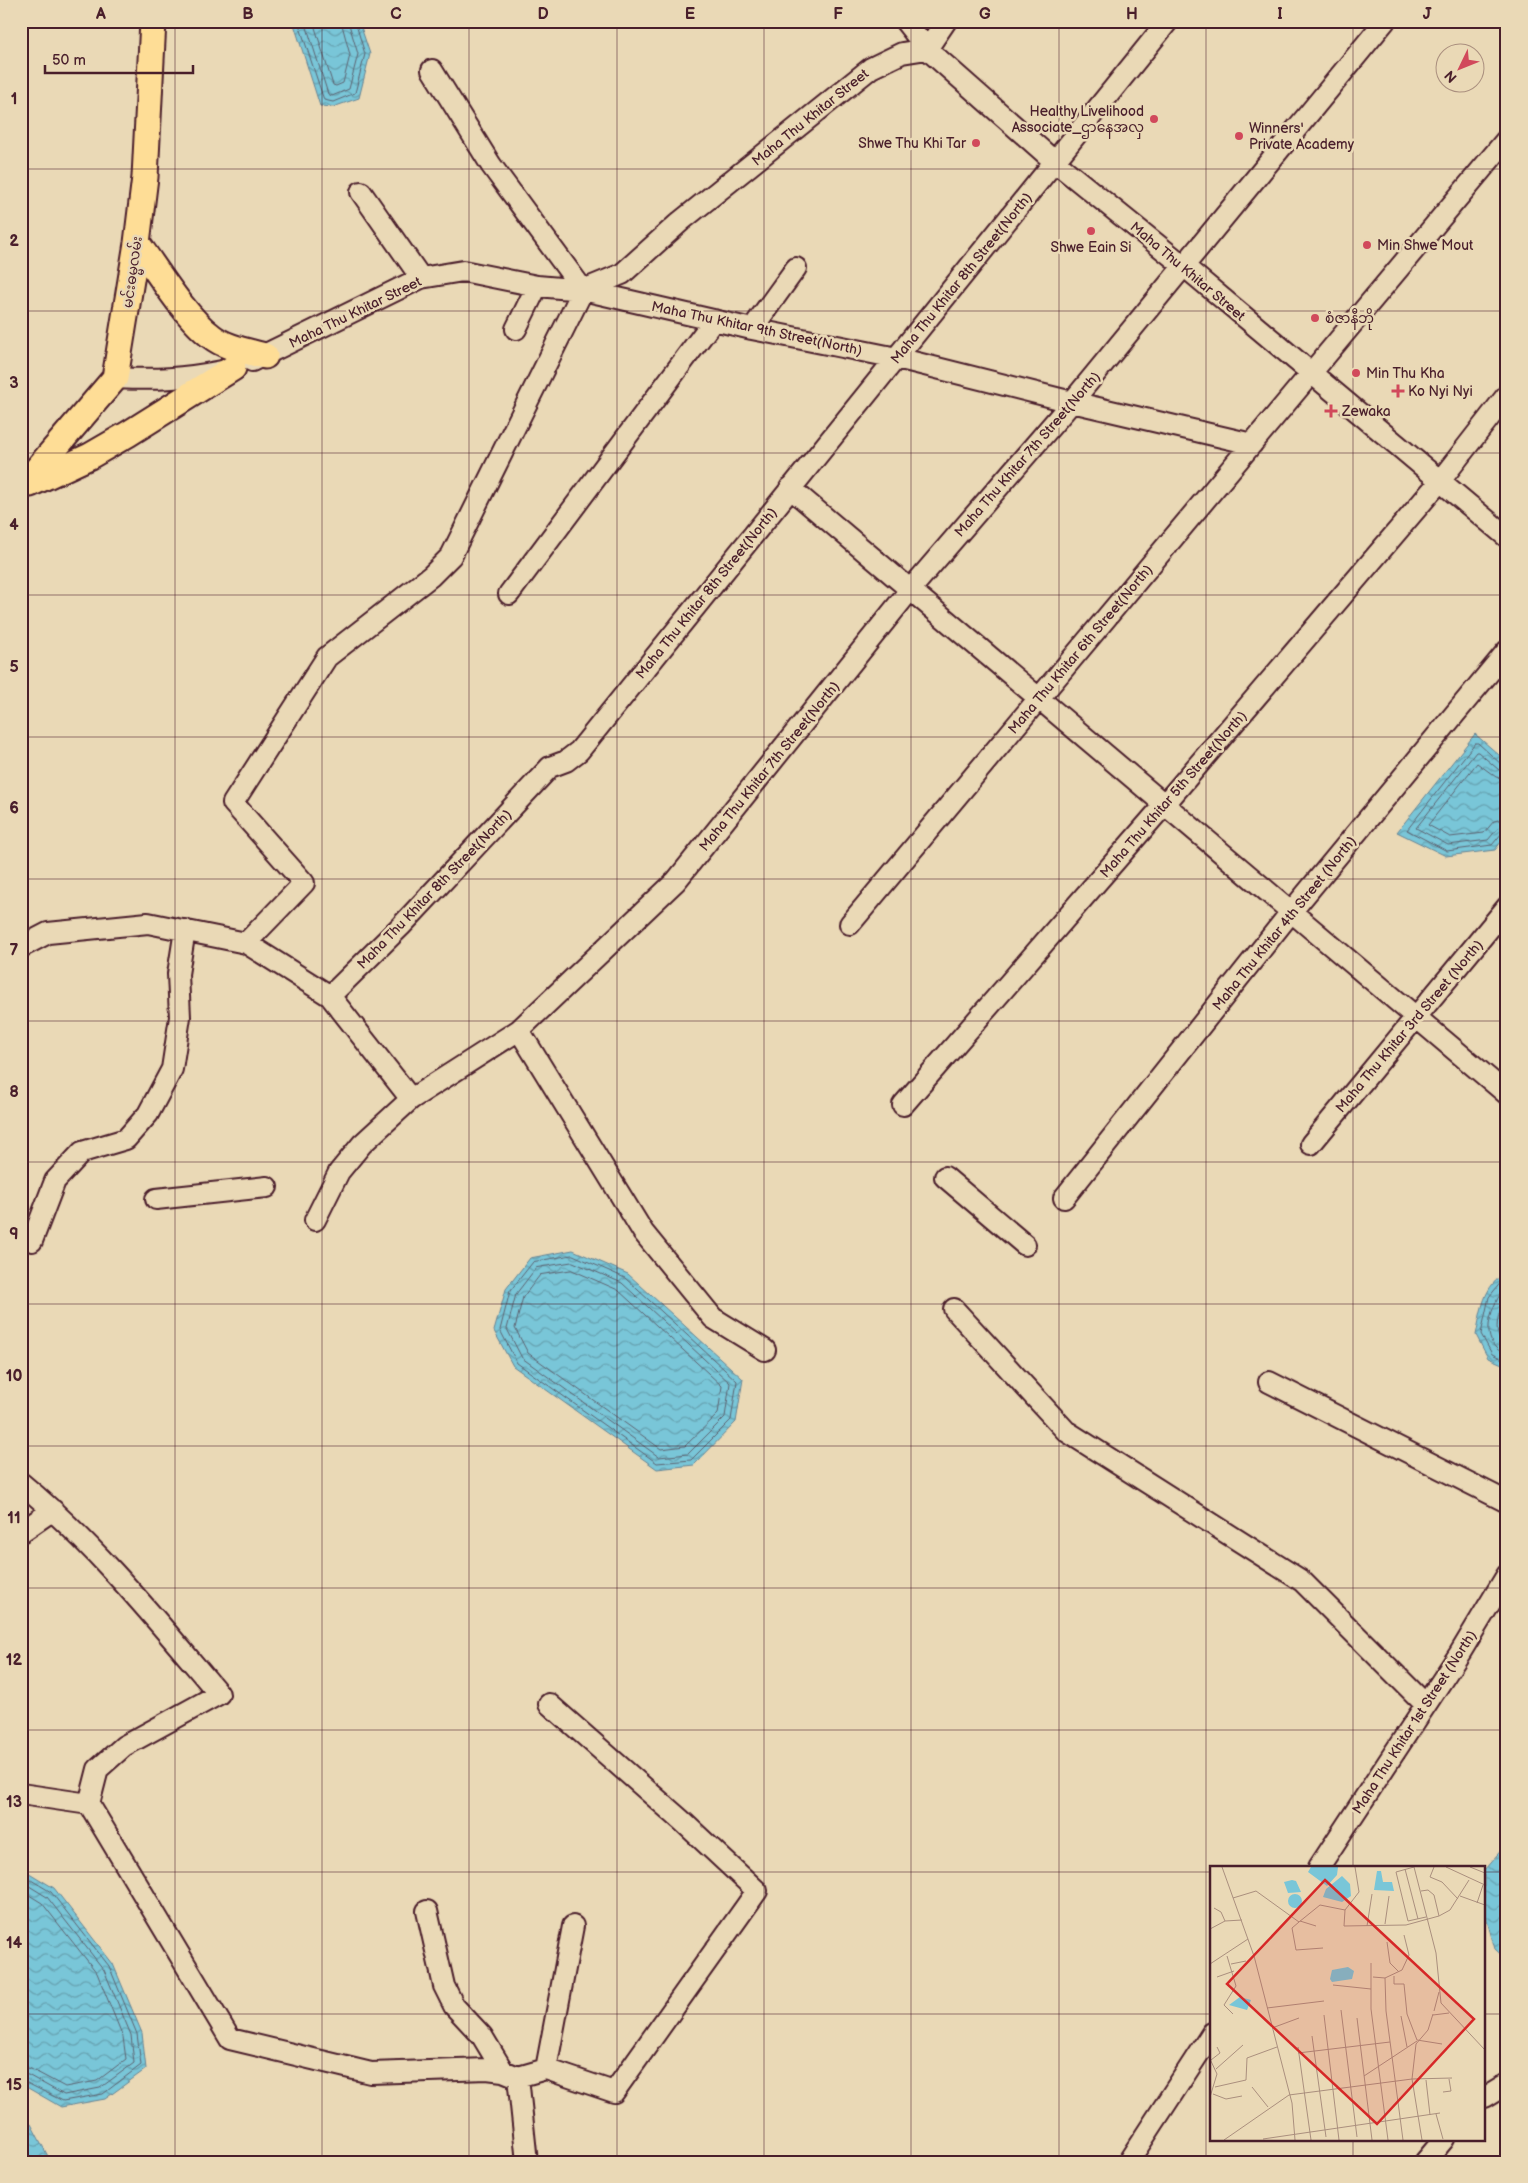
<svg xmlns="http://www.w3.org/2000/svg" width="1528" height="2183" viewBox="0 0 1528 2183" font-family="'Balsamiq Sans','Noto Sans Myanmar',sans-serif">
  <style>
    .water { fill: url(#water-waves); stroke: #668393 }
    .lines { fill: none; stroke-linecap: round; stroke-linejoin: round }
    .shore { stroke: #5d6270; stroke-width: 1 }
    .minor-casing { stroke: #4a1f2b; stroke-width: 24 }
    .major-casing { stroke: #4a1f2b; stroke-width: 29 }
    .minor { stroke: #ead9b6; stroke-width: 20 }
    .major { stroke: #fedd96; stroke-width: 25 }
    .grid { fill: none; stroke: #4a1f2b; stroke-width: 1; stroke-opacity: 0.55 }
    .poi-dot { fill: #d1495b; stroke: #ead9b6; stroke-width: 2 }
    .labels { text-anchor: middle; stroke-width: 5; stroke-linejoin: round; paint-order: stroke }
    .poi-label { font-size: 14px; fill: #4a1f2b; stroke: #ead9b6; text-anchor: start }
    .street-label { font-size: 14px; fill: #4a1f2b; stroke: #ead9b6 }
    .inset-road { fill: none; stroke: #aa8f7e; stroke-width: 1 }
    .view { fill: #d62828; fill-opacity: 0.15; stroke: #d62828; stroke-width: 2.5 }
    .inset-edge { fill: none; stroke: #4a1f2b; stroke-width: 2.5 }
    .neatline { fill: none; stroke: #4a1f2b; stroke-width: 2 }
    .grid-label { font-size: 16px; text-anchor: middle; font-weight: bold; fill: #4a1f2b }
  </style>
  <defs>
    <pattern id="water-waves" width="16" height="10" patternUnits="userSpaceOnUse" patternTransform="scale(1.25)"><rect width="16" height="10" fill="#79c6d8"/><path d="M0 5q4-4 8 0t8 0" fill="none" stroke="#65a0af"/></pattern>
  </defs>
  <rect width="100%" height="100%" fill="#ead9b6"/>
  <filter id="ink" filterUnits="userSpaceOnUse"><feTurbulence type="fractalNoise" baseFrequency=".02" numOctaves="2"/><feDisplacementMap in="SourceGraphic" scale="10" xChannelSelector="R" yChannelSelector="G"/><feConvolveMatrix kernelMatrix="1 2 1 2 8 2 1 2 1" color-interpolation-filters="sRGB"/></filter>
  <g filter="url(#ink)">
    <!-- water -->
    <path class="water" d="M 293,21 L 359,21 L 370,54 L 359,98 L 333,107 L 320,106 Z
      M 1475,734 L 1507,762 L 1507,834 L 1495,850 L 1446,856 L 1397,832 Z
      M 573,1250 L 628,1274 L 743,1379 L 736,1422 L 694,1465 L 657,1469 L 513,1366 L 494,1331 L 506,1289 L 530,1258 Z
      M 1507,1273 L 1507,1366 L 1488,1358 L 1476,1335 C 1481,1312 1483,1284 1507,1273 Z
      M 1504,1847 L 1507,1847 L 1507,1960 L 1495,1949 L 1484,1910 L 1484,1870 Z
      M 21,1868 L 54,1888 L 113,1964 L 142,2033 L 146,2069 L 105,2099 L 61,2107 L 21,2084 Z
      M 21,2122 L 31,2124 L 51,2162 L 21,2162 Z"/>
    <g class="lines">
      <!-- shore -->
      <path class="shore" d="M 298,21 L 324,100 L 333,102 L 355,93 L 365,54 L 355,21
        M 305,21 L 328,94 L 332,96 L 349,89 L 358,54 L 348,21
        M 313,21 L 333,85 L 336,86 L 343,83 L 350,55 L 341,21
        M 1507,765 L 1502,765 L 1478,743 L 1475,743 L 1407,830 L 1447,851 L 1492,845 L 1502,833 L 1507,832
        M 1507,772 L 1499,770 L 1478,752 L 1476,752 L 1416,828 L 1448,845 L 1488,840 L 1498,828 L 1507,825
        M 1507,779 L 1496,777 L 1477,763 L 1428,825 L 1450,837 L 1484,833 L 1494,821 L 1507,818
        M 573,1255 L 625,1278 L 737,1381 L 731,1420 L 691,1460 L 657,1463 L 517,1363 L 500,1330 L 510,1291 L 533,1262 Z
        M 573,1262 L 622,1283 L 730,1383 L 725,1417 L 688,1454 L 659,1457 L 522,1358 L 507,1329 L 516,1294 L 536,1268 Z
        M 572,1270 L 618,1290 L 722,1386 L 718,1414 L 685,1446 L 661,1449 L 528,1353 L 515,1328 L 523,1297 L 540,1275 Z
        M 1507,1278 L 1502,1281 L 1489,1297 L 1481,1334 L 1492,1354 L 1507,1361
        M 1507,1285 C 1494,1300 1480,1332 1496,1348 C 1498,1351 1504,1352 1507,1354
        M 1507,1297 C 1498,1309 1490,1338 1507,1346
        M 21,1874 L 51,1892 L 109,1966 L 137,2034 L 141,2065 L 103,2094 L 63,2101 L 21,2080
        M 21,1881 L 47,1897 L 104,1970 L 131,2035 L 134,2063 L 100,2088 L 64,2095 L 28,2075 L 21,2074
        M 21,1890 L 42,1903 L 97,1973 L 123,2037 L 126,2059 L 97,2081 L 65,2087 L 31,2069 L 21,2067"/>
      <defs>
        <path id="minor" d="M 905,21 L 927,49 L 946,21
          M 432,70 L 491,165 L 583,290
          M 361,192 L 421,278
          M 583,290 L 752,329 L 897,358 L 1072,402 L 1252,444
          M 516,329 L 537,286
          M 752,329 L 796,268
          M 252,361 L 421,278 L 463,271 L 537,286 L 583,290 L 622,274 L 681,221 L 871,68 L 902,53 L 927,49 L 1055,162 L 1185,267 L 1507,537
          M 115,378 C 156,380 182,379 222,371
          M 790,488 L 1507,1094
          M 509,594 L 714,320
          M 850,924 L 1507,139
          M 246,943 L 304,883 L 233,803 L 327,657 L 431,576 L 451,556 L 583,290
          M 21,947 L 48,933 L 148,923 L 246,943 L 330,996 L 411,1099
          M 330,996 L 401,926 L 550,767 L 566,761 L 579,751 L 1168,21
          M 519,1030 L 643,1232 L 713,1318 L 765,1350
          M 903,1105 L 1164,805 L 1440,481 L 1507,395
          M 1311,1144 L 1507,907
          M 945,1177 L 1025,1245
          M 1064,1198 L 1291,912 L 1507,651
          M 156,1199 L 267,1187
          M 315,1220 L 339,1172 L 362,1144 L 411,1099 L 519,1030 L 676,881 L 910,590 L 1072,402 L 1385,21
          M 32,1241 L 55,1181 L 82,1152 L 126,1139 L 148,1114 L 172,1069 L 180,1017 L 178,974 L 185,930
          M 954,1309 L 1066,1431 L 1302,1581 L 1425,1704
          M 1269,1382 L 1507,1502
          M 21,1483 C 96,1545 157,1621 219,1694 L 124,1746 L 98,1769 L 89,1804 L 230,2039 L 371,2073 L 487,2069 L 503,2071 L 518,2077 L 527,2162
          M 21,1532 L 53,1510
          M 21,1794 L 89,1804
          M 1319,1867 L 1460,1653 L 1507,1575
          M 427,1911 L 444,1986 L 454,2006 L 482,2036 L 503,2071
          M 546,2069 L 573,1926
          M 518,2077 L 546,2069 L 614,2092 L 757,1891 L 681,1820 L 549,1704
          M 1484,2098 L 1507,2084
          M 1128,2162 L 1212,2033
          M 1425,2162 L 1444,2139"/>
        <path id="major" d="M 137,243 C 156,269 186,318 211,336 C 226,348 247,351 265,356
          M 30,484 L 90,456 L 128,434 L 233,368
          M 21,488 L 115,378 L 137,243 L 145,177 L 153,21"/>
      </defs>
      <!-- minor casing -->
      <use href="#minor" class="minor-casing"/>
      <!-- major casing -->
      <use href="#major" class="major-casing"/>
      <!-- minor -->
      <use href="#minor" class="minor"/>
      <!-- major -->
      <use href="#major" class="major"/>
    </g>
  </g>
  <!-- grid -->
  <path class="grid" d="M 175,21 L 175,2162M 322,21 L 322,2162M 469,21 L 469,2162M 617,21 L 617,2162M 764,21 L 764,2162M 911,21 L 911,2162M 1059,21 L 1059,2162M 1206,21 L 1206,2162M 1353,21 L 1353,1867M 21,169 L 1507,169M 21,311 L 1507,311M 21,453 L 1507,453M 21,595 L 1507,595M 21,737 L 1507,737M 21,879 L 1507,879M 21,1021 L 1507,1021M 21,1162 L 1507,1162M 21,1304 L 1507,1304M 21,1446 L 1507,1446M 21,1588 L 1507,1588M 21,1730 L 1507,1730M 21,1872 L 1212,1872M 1484,1872 L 1507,1872M 21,2014 L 1212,2014M 1484,2014 L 1507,2014M 1353,2139 L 1353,2162"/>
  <!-- markers -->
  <g class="poi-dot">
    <circle cx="1154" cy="119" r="5"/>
    <circle cx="1239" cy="136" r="5"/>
    <circle cx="976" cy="143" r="5"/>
    <circle cx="1091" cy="231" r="5"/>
    <circle cx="1367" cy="245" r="5"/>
    <circle cx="1315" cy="318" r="5"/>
    <circle cx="1356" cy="373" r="5"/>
    <path d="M1395.5 383.5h5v5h5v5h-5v5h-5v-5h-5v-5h5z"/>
    <path d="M1328.5 403.5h5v5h5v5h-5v5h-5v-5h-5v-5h5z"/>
  </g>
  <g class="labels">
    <!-- poi labels -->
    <g class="poi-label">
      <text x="1144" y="116" text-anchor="end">Healthy Livelihood<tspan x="1144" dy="16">Associate_ဌာနေအလှ</tspan></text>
      <text x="1249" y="133">Winners'<tspan x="1249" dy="16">Private Academy</tspan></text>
      <text x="966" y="148" text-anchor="end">Shwe Thu Khi Tar</text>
      <text x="1377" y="250">Min Shwe Mout</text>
      <text x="1091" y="252" text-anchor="middle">Shwe Eain Si</text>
      <text x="1325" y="323">စံဇာနီဘို</text>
      <text x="1366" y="378">Min Thu Kha</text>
      <text x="1408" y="396">Ko Nyi Nyi</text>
      <text x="1342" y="416">Zewaka</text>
    </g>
    <!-- street labels -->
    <g class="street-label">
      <text transform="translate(810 117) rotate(-39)" y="5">Maha Thu Khitar Street</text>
      <text transform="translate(1188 271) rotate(40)" y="5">Maha Thu Khitar Street</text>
      <text transform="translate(132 272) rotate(-82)" y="5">မင်းဓမ္မလမ်း</text>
      <text transform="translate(961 278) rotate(-51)" y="5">Maha Thu Khitar 8th Street(North)</text>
      <text transform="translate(355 312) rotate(-26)" y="5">Maha Thu Khitar Street</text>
      <text transform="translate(757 328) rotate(12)" y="5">Maha Thu Khitar 9th Street(North)</text>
      <text transform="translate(1027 454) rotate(-49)" y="5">Maha Thu Khitar 7th Street(North)</text>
      <text transform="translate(706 593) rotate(-51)" y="5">Maha Thu Khitar 8th Street(North)</text>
      <text transform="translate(1080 649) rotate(-50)" y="5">Maha Thu Khitar 6th Street(North)</text>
      <text transform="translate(769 766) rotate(-51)" y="5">Maha Thu Khitar 7th Street(North)</text>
      <text transform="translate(1173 794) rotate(-49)" y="5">Maha Thu Khitar 5th Street(North)</text>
      <text transform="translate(434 889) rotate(-46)" y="5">Maha Thu Khitar 8th Street(North)</text>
      <text transform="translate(1284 923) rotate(-51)" y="5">Maha Thu Khitar 4th Street (North)</text>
      <text transform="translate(1409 1026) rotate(-50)" y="5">Maha Thu Khitar 3rd Street (North)</text>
      <text transform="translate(1414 1722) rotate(-57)" y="5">Maha Thu Khitar 1st Street (North)</text>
    </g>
  </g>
  <!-- overview -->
  <g transform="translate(1210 1866)">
    <rect width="275" height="275" fill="#ead9b6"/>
    <path d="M 101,1 L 128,1 L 127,9 L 117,20 L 98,6 ZM 167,5 L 171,5 L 173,16 L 182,16 L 184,25 L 164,24 ZM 132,10 L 140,18 L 141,30 L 132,36 L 113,31 L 116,23 ZM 82,14 L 86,15 L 91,26 L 78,27 L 74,16 ZM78 35a7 7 0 1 1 14 0a7 7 0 1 1-14 0ZM 138,101 L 144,105 L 142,113 L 122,116 L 120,113 L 122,104 ZM 30,131 L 41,134 L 37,144 L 19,139 Z" fill="#79c6d8"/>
    <path class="inset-road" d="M 12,1 L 44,90 L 82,237 L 85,274M 204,1 L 186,6 L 198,55 L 216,51M 204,1 L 226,87 L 231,137 L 275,184M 224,1 L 220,11 L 232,16 L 248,33M 236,1 L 275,19M 260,1 L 275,7M 195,3 L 208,53M 250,30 L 275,39M 23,32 L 46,25 L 89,56 L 110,39 L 135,44 L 134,60 L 196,59 L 229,50 L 224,29 L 218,24 L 211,25M 267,37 L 273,19M 4,42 L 11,46 L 15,55M 135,44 L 149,26 L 145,1M 229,50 L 240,44 L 259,14M 90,55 L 106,60M 89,56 L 82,62 L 86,84 L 113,82M 175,58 L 179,30M 157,60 L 162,28M 0,63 L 15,55 L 32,54M 177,76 L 180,97 L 189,106M 17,90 L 26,120 L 14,139 L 23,148M 161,97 L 161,143 L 178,274M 0,98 L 38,73M 21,98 L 36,95M 184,110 L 184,118 L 194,118 L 197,148 L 207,174M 7,111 L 24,105M 163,111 L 175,112 L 192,104 L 199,89 L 194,69M 175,112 L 176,145 L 193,274M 123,119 L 161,123M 57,142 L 114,135M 131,144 L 147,271M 224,145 L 229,126M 114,149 L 129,274M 223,149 L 239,147M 191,150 L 197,181M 147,152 L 162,274M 62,162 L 89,152M 102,170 L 116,271M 207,174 L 232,178M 88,181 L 101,274M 88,187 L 180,176M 0,193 L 7,208 L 0,231M 1,194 L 10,187 L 7,181M 6,203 L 33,179M 154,210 L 207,175M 216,214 L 220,249M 5,221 L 36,214 L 37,192 L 67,181M 42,221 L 58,241M 233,226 L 241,225 L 239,213M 3,228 L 16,233 L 32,230M 226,248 L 233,273M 53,273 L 230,247M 14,274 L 79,229 L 202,213 L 206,178 L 218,164 L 223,148M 212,274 L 202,213 L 242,212"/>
    <path class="view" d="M 115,14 L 264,153 L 167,258 L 17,118 Z"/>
    <rect width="275" height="275" class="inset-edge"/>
  </g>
  <!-- margin -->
  <rect width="1528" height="2183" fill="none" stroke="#ead9b6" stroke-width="55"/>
  <!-- north arrow -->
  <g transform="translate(1460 68) rotate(227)"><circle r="24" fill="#ead9b6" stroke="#aa8f7e"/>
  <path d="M0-4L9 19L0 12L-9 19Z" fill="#d1495b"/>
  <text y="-8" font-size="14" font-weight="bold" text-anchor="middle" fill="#4a1f2b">N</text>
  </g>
  <!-- scale -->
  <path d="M45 65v8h148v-8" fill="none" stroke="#4a1f2b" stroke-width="2.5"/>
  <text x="52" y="65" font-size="15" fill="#4a1f2b" stroke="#ead9b6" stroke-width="4" paint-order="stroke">50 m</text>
  <rect x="28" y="28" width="1472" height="2128" class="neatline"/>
  <g class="grid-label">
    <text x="101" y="19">A</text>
    <text x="248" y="19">B</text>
    <text x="396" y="19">C</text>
    <text x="543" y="19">D</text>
    <text x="690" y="19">E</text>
    <text x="838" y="19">F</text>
    <text x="985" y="19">G</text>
    <text x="1132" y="19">H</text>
    <text x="1280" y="19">I</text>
    <text x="1427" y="19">J</text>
    <text x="14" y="104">1</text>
    <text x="14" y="246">2</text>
    <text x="14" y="388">3</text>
    <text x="14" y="530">4</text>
    <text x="14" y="672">5</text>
    <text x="14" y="813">6</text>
    <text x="14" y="955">7</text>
    <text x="14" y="1097">8</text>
    <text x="14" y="1239">9</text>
    <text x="14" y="1381">10</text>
    <text x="14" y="1523">11</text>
    <text x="14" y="1665">12</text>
    <text x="14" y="1807">13</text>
    <text x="14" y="1948">14</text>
    <text x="14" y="2090">15</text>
  </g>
</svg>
